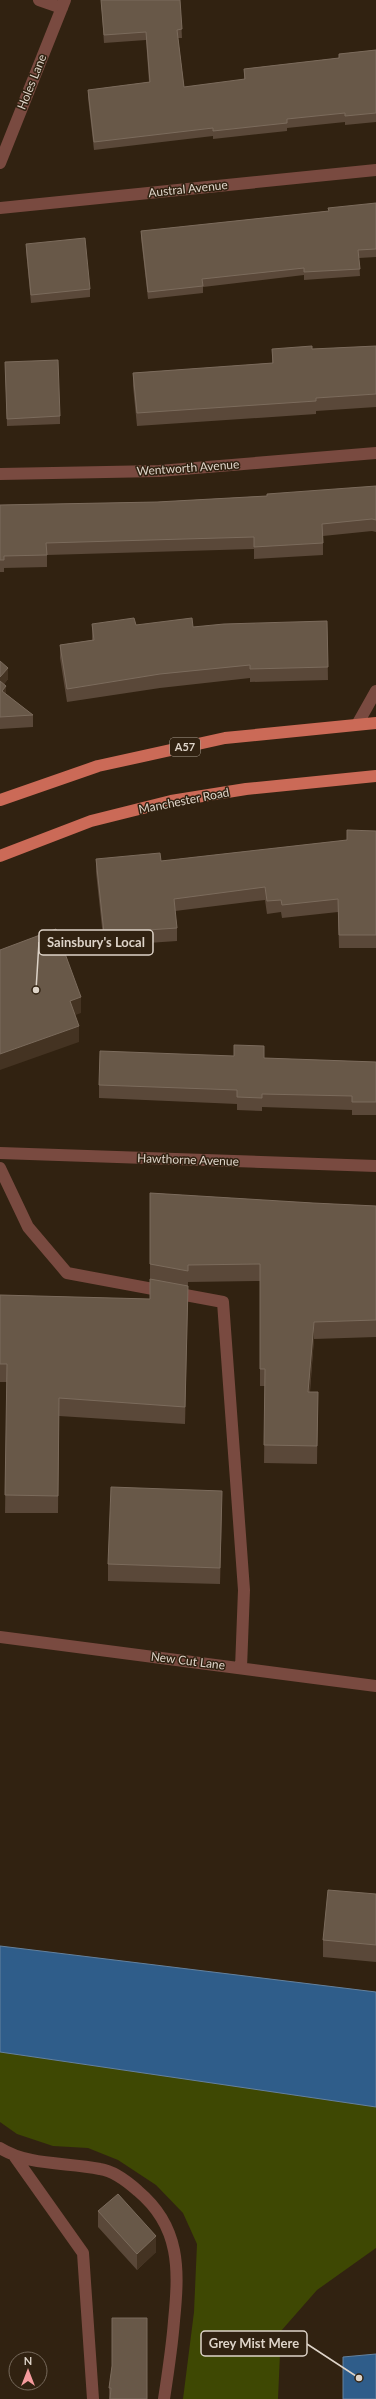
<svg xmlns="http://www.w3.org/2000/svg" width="376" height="2399" viewBox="0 0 376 2399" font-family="Lato,sans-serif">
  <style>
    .green { fill: #3e4803 }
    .water { fill: #2f5d8a; stroke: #64819d }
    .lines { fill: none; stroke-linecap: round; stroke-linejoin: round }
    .minor { stroke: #794a40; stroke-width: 12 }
    .major { stroke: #cb6a57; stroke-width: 12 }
    .wall { fill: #5a4839 }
    .shaded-wall { fill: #432 }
    .building { fill: #685848; stroke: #7b6b5c }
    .labels { text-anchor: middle; stroke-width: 3; stroke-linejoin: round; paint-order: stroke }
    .shield { fill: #312211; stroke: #aa9f92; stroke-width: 1 }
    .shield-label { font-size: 11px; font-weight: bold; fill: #ded4c9 }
    .street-label { font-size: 12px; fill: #ded4c9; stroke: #312211 }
    .leader { fill: none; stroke: #ded4c9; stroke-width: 1.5 }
    .callout-dot { fill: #ded4c9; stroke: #312211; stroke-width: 1.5 }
    .callout { fill: #312211; stroke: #ded4c9; stroke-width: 1.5 }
    .callout-label { font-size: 13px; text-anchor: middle; font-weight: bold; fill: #ded4c9 }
  </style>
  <rect width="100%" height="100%" fill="#312211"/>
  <!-- green -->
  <path class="green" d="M 0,2052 L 376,2107 L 376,2248 L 317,2290 L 281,2331 L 278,2399 L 183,2399 L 194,2312 L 197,2244 L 183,2213 L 156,2185 L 118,2160 L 88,2148 L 53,2146 L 17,2134 L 0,2122 Z"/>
  <!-- water -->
  <path class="water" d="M 0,1946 L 376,1992 L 376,2107 L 0,2052 Z
    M 376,2354 L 376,2399 L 343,2399 L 343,2357 Z"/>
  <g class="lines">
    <!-- minor -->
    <path class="minor" d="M 39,0 L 62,8
      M 0,163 L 65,0
      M 0,208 L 376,170
      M 0,474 L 159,471 L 376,453
      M 358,723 L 376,691
      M 0,1153 L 376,1166
      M 0,1168 L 28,1227 L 67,1273 L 223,1302 L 244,1590 L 241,1668
      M 0,1637 L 376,1686
      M 0,2148 C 29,2166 66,2162 100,2169 C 114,2171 128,2182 138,2191 C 181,2227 179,2270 174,2321 C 172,2347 168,2373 164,2399
      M 15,2157 L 83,2253 L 93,2399"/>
    <!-- major -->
    <path class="major" d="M 0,800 L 98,766 L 225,738 L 376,723
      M 0,856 L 91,821 L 171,801 L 246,789 L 376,776"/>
  </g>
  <!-- wall -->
  <path class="wall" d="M 101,0 L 180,0 L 182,38 L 178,38 L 184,87 L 244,80 L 244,69 L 339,58 L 339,54 L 376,50 L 376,122 L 345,125 L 345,122 L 287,128 L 287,131 L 213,139 L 213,136 L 94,150 L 88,98 L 88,90 L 149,82 L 146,40 L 104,43 Z
    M 376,203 L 376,257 L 359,258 L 360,276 L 304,280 L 304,275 L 203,287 L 203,293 L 148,299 L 141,238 L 141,231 L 328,211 Z
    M 26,244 L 90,289 L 90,297 L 31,303 L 26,251 Z
    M 376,346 L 376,407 L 316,411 L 316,414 L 137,426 L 133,386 L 133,373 L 272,363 L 272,349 L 312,349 Z
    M 5,362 L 60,416 L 60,424 L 7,426 Z
    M 376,486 L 376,532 L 372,531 L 323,536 L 323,555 L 254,559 L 254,549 L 47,555 L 47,567 L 4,568 L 4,572 L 0,572 L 0,505 L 157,502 L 267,496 Z
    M 327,621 L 328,680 L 250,682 L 250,678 L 160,688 L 67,702 L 60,658 L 60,645 L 92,640 L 92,624 L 136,625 L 193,627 Z
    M 0,661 L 8,679 L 4,684 L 6,694 L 33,715 L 33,727 L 0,729 Z
    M 376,831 L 376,948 L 339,948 L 338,912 L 282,918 L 281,912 L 267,914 L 265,900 L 175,911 L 177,928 L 177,941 L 104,946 L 96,872 L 96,859 L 161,861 L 347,840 Z
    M 234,1056 L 264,1058 L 376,1062 L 376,1115 L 352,1115 L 352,1110 L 262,1107 L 262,1111 L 237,1110 L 237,1104 L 99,1098 L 99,1085 Z
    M 150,1193 L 313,1203 L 376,1206 L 376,1337 L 314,1339 L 310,1392 L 318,1392 L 317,1464 L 264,1463 L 265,1386 L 260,1386 L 260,1281 L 188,1282 L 185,1424 L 59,1416 L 58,1513 L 5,1513 L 7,1382 L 0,1382 L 0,1295 L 150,1299 Z
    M 222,1507 L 220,1584 L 108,1581 L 108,1564 Z
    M 376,1894 L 376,1962 L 323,1957 L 323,1940 Z
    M 98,2211 L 156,2252 L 137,2270 L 98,2227 Z
    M 112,2366 L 147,2399 L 109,2399 L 109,2388 Z"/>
  <!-- shaded-wall -->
  <path class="shaded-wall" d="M 8,668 L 8,679 L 0,689 L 0,677 Z
    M 6,686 L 6,698 L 2,691 Z
    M 81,997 L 81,1013 L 70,1017 L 70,1001 Z
    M 79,1026 L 79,1042 L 0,1070 L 0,1054 Z
    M 188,1286 L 188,1303 L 185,1424 L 185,1407 Z
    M 314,1322 L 314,1339 L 308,1409 L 308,1392 Z
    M 222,1491 L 222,1507 L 220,1584 L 220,1568 Z
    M 156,2236 L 156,2252 L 137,2270 L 137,2254 Z"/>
  <!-- building -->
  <path class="building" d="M 101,0 L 180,0 L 182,29 L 177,30 L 184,87 L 245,79 L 244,69 L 339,58 L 339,54 L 376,50 L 376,113 L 345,116 L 345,113 L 287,119 L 287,123 L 213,131 L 213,128 L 94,142 L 88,90 L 150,82 L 146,32 L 104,35 Z
    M 376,203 L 376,249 L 358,250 L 360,269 L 304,272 L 304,268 L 202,279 L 203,286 L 148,292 L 141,231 L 329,211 L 328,208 Z
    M 85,238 L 90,289 L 31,295 L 26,244 Z
    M 312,346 L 312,349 L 376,346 L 376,394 L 316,398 L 316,401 L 137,413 L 133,373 L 273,363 L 272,349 Z
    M 58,360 L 60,416 L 7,419 L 5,362 Z
    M 376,486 L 376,520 L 372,519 L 322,524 L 323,543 L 254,547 L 254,537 L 46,543 L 47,555 L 4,556 L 4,560 L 0,560 L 0,505 L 157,502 L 267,496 L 267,494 Z
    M 134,618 L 136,625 L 192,618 L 193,627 L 224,624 L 327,621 L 328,667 L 250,669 L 250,665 L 160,674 L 67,689 L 60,645 L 94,640 L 92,624 Z
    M 0,661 L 8,668 L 0,677 Z
    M 0,681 L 6,686 L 2,691 L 33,715 L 0,717 Z
    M 347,830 L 376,831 L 376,935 L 339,935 L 338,899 L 282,905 L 281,900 L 267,901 L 265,887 L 174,899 L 177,928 L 104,933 L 96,859 L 160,853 L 161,861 L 347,840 Z
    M 56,929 L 81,997 L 70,1001 L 79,1026 L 0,1054 L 0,950 Z
    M 234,1045 L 264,1046 L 264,1058 L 376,1062 L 376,1102 L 352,1102 L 352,1096 L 262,1094 L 262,1098 L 237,1097 L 237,1090 L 99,1085 L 100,1051 L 234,1056 Z
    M 150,1193 L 313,1203 L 376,1206 L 376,1320 L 314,1322 L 308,1392 L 318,1392 L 317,1446 L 264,1445 L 265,1369 L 260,1369 L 260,1264 L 188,1265 L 188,1271 L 150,1264 Z
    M 150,1279 L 188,1286 L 185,1407 L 59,1398 L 58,1496 L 5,1495 L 7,1364 L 0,1364 L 0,1295 L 150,1299 Z
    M 111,1487 L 222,1491 L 220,1568 L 108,1564 Z
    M 328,1890 L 376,1894 L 376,1945 L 323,1940 Z
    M 118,2194 L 156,2236 L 137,2254 L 98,2211 Z
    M 112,2318 L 147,2318 L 147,2399 L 110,2399 L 111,2388 L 109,2388 L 112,2366 Z"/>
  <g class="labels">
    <!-- shield labels -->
    <rect class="shield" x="170" y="738" width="30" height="18" rx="3"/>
    <g class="shield-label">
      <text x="185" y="751">A57</text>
    </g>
    <!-- street labels -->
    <g class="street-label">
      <text transform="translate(32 82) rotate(-68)" y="4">Holes Lane</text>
      <text transform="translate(188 189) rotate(-6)" y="4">Austral Avenue</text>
      <text transform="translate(188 468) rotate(-4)" y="4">Wentworth Avenue</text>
      <text transform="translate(184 801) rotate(-11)" y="4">Manchester Road</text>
      <text transform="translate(188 1160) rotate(2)" y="4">Hawthorne Avenue</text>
      <text transform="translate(188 1661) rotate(7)" y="4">New Cut Lane</text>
    </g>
  </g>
  <!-- callouts -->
  <path class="leader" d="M36 990L39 942M359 2378L307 2344"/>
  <g class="callout-dot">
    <circle cx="36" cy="990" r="4"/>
    <circle cx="359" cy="2378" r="4"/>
  </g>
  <g class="callout">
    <rect x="39" y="930" width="114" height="25" rx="4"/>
    <rect x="201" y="2331" width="106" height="25" rx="4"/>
  </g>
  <g class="callout-label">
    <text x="96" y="947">Sainsbury's Local</text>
    <text x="254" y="2348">Grey Mist Mere</text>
  </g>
  <!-- north arrow -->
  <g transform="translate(28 2371)"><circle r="19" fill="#312211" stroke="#76695b"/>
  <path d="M0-3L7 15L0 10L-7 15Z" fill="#f59b9d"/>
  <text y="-6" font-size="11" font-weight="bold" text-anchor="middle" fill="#ded4c9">N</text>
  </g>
</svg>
